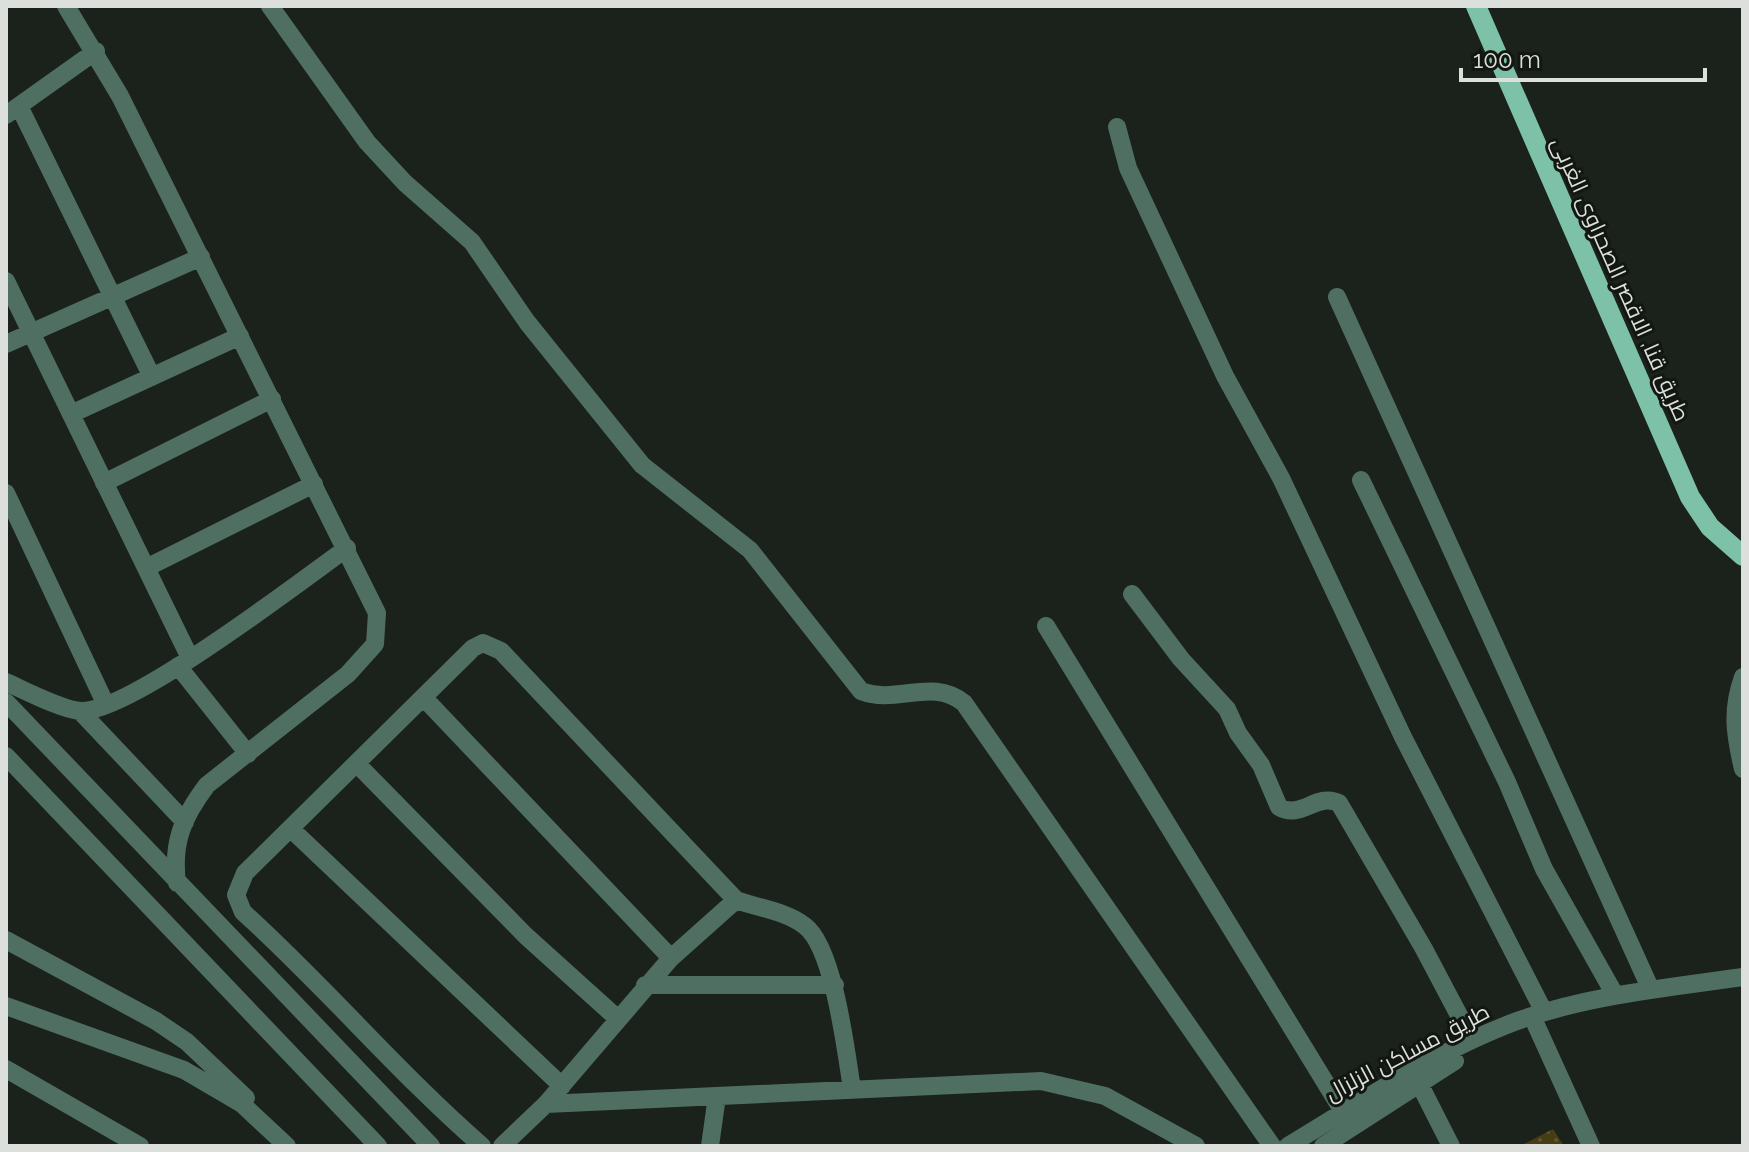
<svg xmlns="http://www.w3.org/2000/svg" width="1749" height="1152" viewBox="0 0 1749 1152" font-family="Raleway,Cairo,sans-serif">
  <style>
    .green { fill: url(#green-dots) }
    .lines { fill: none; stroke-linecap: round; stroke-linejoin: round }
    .minor { stroke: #4f6f63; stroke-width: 18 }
    .major { stroke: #7cc1a8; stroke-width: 20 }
    .labels { text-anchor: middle; stroke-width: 6; stroke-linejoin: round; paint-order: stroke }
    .street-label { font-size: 22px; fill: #dcdfdb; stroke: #121712 }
  </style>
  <defs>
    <pattern id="green-dots" width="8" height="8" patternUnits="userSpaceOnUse" patternTransform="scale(2)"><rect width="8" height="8" fill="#473d15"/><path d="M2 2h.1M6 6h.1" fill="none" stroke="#615936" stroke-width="1.8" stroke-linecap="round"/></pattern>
  </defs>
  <rect width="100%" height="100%" fill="#1b211b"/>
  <!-- green -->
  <path class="green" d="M 1553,1129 L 1564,1146 L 1520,1146 Z"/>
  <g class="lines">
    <!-- minor -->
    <path class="minor" d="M 66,6 L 120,96 L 377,613 L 375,644 L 348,674 L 207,785 C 182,818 172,843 177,883
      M 270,6 L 367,142 L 405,183 L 472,242 L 527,322 L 642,465 L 750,550 L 861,691 C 897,705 932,677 964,703 L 1272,1146
      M 19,106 L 152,377
      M 6,115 L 96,51
      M 1117,127 L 1128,168 L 1225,376 L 1281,478 L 1403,737 L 1544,1012
      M 6,281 L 190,658
      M 1337,297 L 1651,990
      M 6,344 L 201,257
      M 71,414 L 240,336
      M 1361,480 L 1507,782 L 1544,869 L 1615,995
      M 104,483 L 272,399
      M 6,493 L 106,705
      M 146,568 L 314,484
      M 1132,594 L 1181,659 L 1227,709 L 1238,733 L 1261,765 L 1279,807 C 1301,820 1317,792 1339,803 L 1424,949 L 1472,1040
      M 1046,626 L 1344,1113
      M 178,666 L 248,754
      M 1743,677 C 1731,710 1735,735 1743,769
      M 6,682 C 24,690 62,710 81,711 C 129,713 301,581 347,548
      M 424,698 L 671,958
      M 6,702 L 431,1146
      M 80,711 L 185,822
      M 6,756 L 378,1146
      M 357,764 L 526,936 L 618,1019
      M 291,829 L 562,1086
      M 6,940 L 156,1021 L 187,1042 L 246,1098
      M 645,985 L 835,985
      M 6,1006 L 184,1070 L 242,1104 L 287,1146
      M 1536,1025 L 1591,1146
      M 6,1069 L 140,1146
      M 1420,1085 L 1451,1146
      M 546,1104 L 1041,1081 L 1105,1096 L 1196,1146
      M 482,1146 C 398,1073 326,987 243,912 L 236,895 L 245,873 L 473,648 L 483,643 L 501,651 L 736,900 C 758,908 786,911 805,926 C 834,948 846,1052 852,1089
      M 502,1146 L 546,1104 L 671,958 L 736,900
      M 710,1146 L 717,1096
      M 1288,1146 C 1361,1102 1436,1051 1517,1021 C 1590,995 1667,988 1743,977
      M 1323,1146 L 1455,1061"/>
    <!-- major -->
    <path class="major" d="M 1476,6 L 1690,497 L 1710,527 L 1743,556"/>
  </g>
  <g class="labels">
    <!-- street labels -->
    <g class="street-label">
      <text transform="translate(1621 279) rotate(66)" y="8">طريق قنا, الاقصر الصحراوى الغربى</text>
      <text transform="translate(1407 1052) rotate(-28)" y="8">طريق مساكن الزلزال</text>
    </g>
  </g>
  <!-- border -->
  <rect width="1749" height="1152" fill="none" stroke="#dcdfdb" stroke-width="16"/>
  <!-- scale -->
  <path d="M1461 68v12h244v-12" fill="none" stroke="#dcdfdb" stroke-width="4"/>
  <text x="1473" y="68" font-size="24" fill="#dcdfdb" stroke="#121712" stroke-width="6" paint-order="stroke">100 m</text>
</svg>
